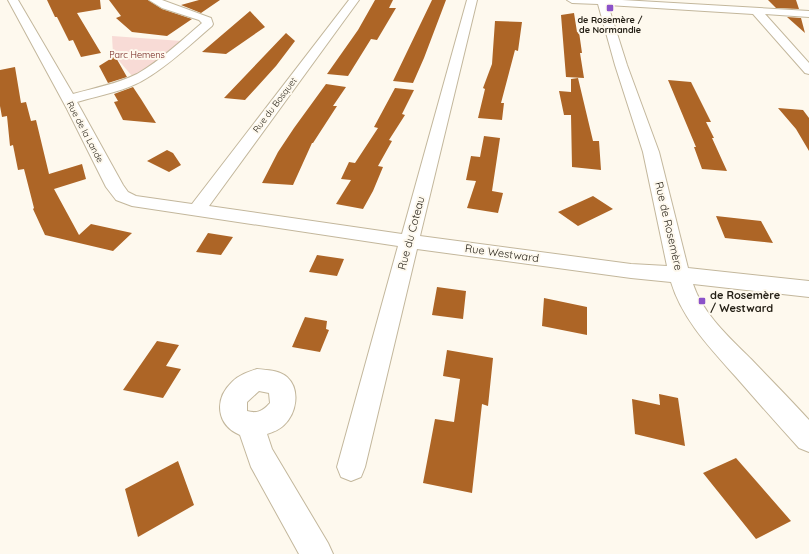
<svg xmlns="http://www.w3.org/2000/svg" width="809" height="554" viewBox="0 0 809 554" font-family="Quicksand,sans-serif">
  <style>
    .green { fill: #f8dbd6 }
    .building { fill: #ad6526 }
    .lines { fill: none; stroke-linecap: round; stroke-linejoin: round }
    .minor-casing { stroke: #c3b79c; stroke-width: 2 }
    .minor { fill: #fff; fill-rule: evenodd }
    .poi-dot { fill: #8b52c9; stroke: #fef9ee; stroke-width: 1.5 }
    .labels { text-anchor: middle; stroke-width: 4; stroke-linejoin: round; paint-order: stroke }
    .far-poi-label { font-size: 9px; font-weight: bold; fill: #231e14; stroke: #fef9ee }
    .far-park-label { font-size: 9px; fill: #6a150f; stroke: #fef9ee }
    .far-street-label { font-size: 9px; fill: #231e14; stroke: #fef9ee }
    .street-label { font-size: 11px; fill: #231e14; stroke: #fef9ee }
    .poi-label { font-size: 11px; font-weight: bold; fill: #231e14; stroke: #fef9ee; text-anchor: start }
  </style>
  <rect width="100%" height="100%" fill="#fef9ee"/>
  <!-- green -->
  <path class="green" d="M 112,36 L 182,41 L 150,66 L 133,77 L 113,54 Z"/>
  <!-- building -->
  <path class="building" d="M 47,0 L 100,0 L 101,9 L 77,13 L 101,53 L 81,57 L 73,40 L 69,41 L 57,17 L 55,17 Z
    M 109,0 L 148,0 L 162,9 L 192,19 L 167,36 L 132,32 L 116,18 L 121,16 Z
    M 199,0 L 220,0 L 201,13 L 181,5 Z
    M 375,0 L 393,0 L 389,8 L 396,8 L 377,40 L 371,39 L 348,76 L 327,74 L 358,30 Z
    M 432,0 L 446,0 L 424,58 L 413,83 L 393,81 Z
    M 768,0 L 796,0 L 799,9 L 776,8 Z
    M 250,11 L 265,27 L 226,54 L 202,52 Z
    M 574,13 L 577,32 L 579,32 L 582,53 L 580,53 L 584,78 L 566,77 L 561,15 Z
    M 787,17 L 801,18 L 805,33 Z
    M 495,21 L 522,22 L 518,51 L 515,50 L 501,103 L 504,103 L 502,120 L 478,118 L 485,89 L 483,88 L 492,64 Z
    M 286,33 L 295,41 L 276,66 L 245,100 L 224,98 Z
    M 115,56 L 127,77 L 108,83 L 99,66 Z
    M 15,67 L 21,103 L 26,102 L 31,121 L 36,120 L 49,174 L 82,164 L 86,179 L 54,189 L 79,235 L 91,224 L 132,233 L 113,251 L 45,235 L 33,209 L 34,208 L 24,169 L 18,170 L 13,145 L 10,146 L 7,116 L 2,117 L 0,106 L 0,70 Z
    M 578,78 L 593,141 L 599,141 L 601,170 L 572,167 L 571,115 L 564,115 L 559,91 L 571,92 L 571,79 Z
    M 668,80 L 691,82 L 711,122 L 706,122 L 714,138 L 712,138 L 727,171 L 702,169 L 694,147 L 696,147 Z
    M 326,84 L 346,87 L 333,106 L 337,106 L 313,143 L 312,143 L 293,185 L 262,183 L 278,152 L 294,128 Z
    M 133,87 L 141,99 L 156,123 L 123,120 L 114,102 L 118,101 L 114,94 Z
    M 395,88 L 414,90 L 402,114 L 405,115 L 389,140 L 392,141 L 378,166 L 383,167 L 373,191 L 363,209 L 336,204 L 351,180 L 341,179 L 349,162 L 355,163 L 378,128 L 374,127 Z
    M 778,108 L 803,110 L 809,118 L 809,151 L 796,129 Z
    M 484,136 L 500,138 L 492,191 L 503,193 L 498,213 L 467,208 L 476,181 L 466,180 L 471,156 L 480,157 Z
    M 167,150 L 173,153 L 181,165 L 169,172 L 147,161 Z
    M 593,196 L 613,209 L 578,226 L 558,212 Z
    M 716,216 L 761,221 L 773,243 L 725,238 Z
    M 208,233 L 233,237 L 221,255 L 196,252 Z
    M 317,255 L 344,259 L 337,276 L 309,272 Z
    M 437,287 L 466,291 L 463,319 L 432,315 Z
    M 544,298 L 587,307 L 587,335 L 542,326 Z
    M 305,317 L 327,321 L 326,329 L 329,330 L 320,352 L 292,347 Z
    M 157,341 L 179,345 L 166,366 L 181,369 L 163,398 L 123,390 Z
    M 447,350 L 493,358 L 488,406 L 482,404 L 472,493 L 423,483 L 435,419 L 454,422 L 460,379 L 443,376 Z
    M 659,394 L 678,398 L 685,446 L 635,434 L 632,399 L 660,405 Z
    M 736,458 L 791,521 L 756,539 L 703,473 Z
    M 178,461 L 194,505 L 138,537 L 125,489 Z"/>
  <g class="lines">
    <defs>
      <path id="minor" d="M 8,0 L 18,0 L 73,94 C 94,88 117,84 137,74 C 160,61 182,40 202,23 L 199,20 L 162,8 L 149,0 L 162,0 L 211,18 L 213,24 L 212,26 C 191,44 170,64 147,78 C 127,91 100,95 77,102 L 123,185 L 128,192 L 136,196 L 192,204 L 349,0 L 359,0 L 209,206 L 402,234 L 467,0 L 477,0 L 420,236 L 631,264 L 667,266 L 643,152 L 615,65 L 598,4 L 572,3 L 567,0 L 622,0 L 809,11 L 809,17 L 765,14 L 809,63 L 809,74 L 805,73 L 753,14 L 608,5 L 627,65 L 659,152 L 688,268 L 809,281 L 809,297 L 693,284 C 703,314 729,337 751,359 C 770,379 790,399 809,420 L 809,452 L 799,448 C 778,425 757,401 736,377 C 711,349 682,319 671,282 L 631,278 L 417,249 L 365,467 L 361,477 L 351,481 L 341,477 L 337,467 L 398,246 L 132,206 L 116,200 L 106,187 L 67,109 Z
        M 257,369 C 267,370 279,370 287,377 C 301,390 296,414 284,425 C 279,430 273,432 267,434 L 272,449 L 328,543 L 333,554 L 299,554 L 251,467 L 240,435 C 216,425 214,399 232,382 C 239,375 248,372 257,369 ZM 259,391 L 269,393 L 270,403 C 263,411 257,414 247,411 L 247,402 Z"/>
    </defs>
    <!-- minor casing -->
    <use href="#minor" class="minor-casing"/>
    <!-- minor -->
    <use href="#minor" class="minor"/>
  </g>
  <!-- markers -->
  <g class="poi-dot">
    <rect x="606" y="4" width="8" height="8" rx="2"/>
    <rect x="698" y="297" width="8" height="8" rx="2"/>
  </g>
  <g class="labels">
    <!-- far-poi labels -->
    <g class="far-poi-label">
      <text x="610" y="23">de Rosemère /<tspan x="610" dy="10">de Normandie</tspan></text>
    </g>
    <!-- far-park labels -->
    <g class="far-park-label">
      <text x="137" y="58">Parc Hemens</text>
    </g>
    <!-- far-street labels -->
    <g class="far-street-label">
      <text transform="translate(275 105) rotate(-53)" y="3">Rue du Bosquet</text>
      <text transform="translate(85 132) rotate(62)" y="3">Rue de la Lande</text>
    </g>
    <!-- street labels -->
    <g class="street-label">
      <text transform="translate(669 226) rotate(77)" y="4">Rue de Rosemère</text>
      <text transform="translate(411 233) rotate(-75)" y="4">Rue du Coteau</text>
      <text transform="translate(502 253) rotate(8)" y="4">Rue Westward</text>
    </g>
    <!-- poi labels -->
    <g class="poi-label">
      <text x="710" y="299">de Rosemère<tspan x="710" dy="13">/ Westward</tspan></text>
    </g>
  </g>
</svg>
